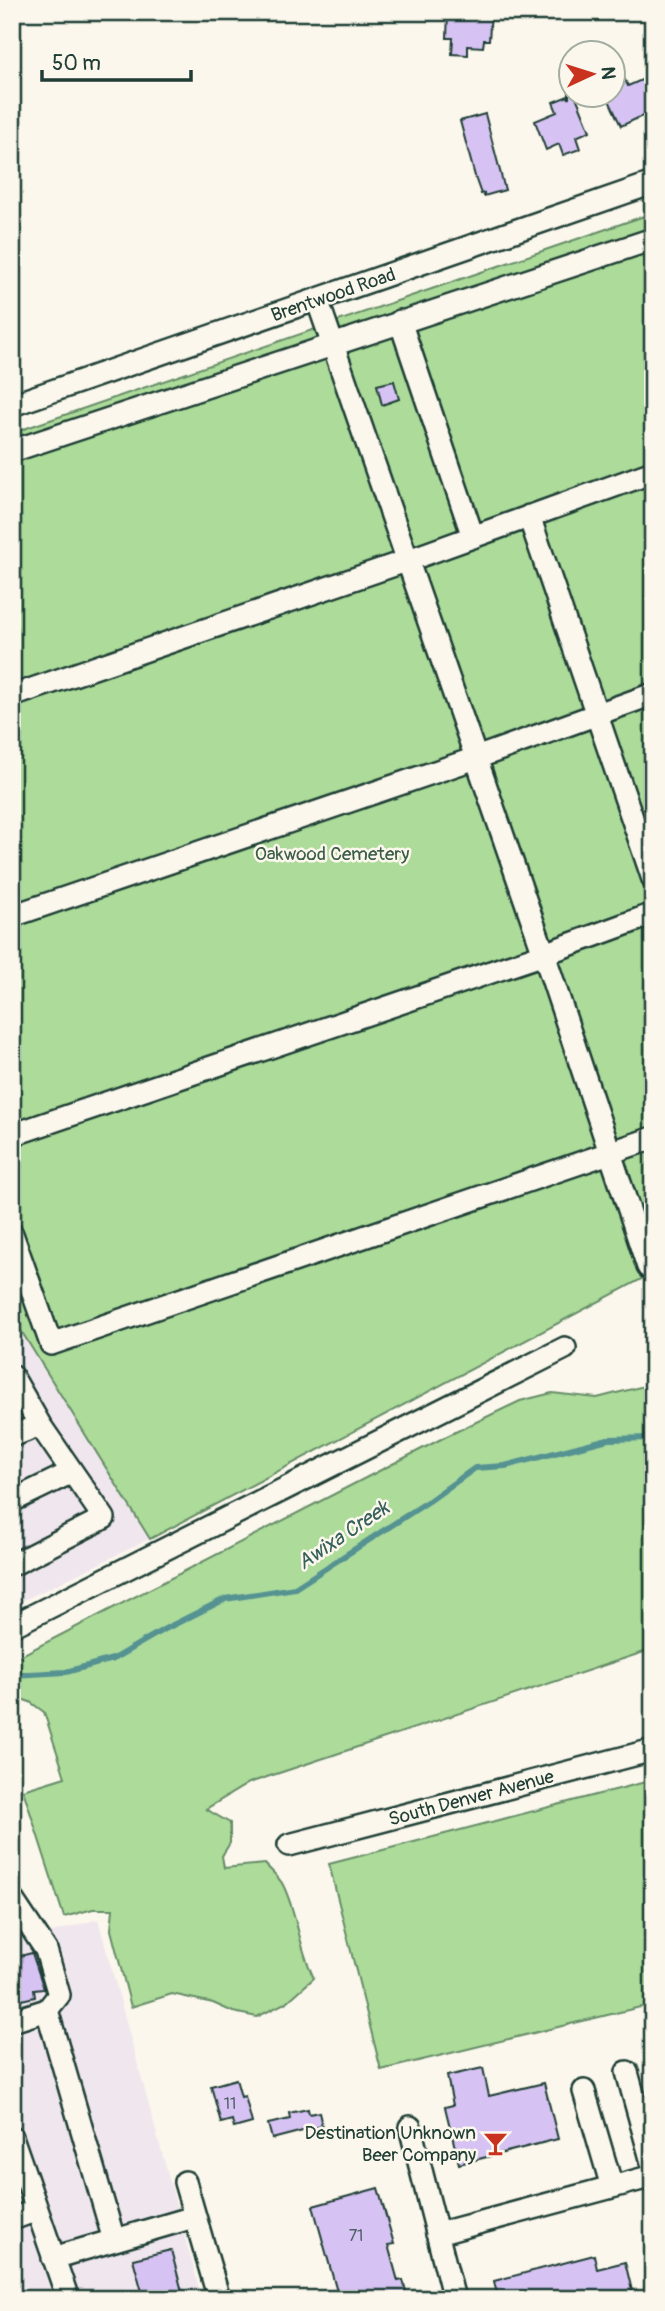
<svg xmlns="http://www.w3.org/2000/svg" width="665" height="2311" viewBox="0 0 665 2311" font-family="Pangolin,sans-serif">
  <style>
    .built { fill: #f0e7ee }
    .green { fill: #acdb9a; stroke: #668c67; stroke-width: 2 }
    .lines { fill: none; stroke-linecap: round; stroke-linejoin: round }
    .stream { stroke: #559292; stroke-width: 6 }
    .building { fill: #d6c3f3; stroke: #1f3d34; stroke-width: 2 }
    .minor-casing { stroke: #1f3d34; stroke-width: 26 }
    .minor { stroke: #fbf7ec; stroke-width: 21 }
    .labels { text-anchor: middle; stroke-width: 5; stroke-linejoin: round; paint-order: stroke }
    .number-label { font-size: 16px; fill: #4d5e64 }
    .street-label { font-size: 19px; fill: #1f3d34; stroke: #fbf7ec }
    .park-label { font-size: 19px; fill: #3b5d48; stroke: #fbf7ec }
    .poi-label { font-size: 19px; fill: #1f3d34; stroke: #fbf7ec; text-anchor: end }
    .water-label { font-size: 21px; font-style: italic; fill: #36605b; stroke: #fbf7ec }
  </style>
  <rect width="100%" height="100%" fill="#fbf7ec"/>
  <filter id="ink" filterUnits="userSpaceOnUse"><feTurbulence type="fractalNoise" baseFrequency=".0143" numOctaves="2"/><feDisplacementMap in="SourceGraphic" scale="14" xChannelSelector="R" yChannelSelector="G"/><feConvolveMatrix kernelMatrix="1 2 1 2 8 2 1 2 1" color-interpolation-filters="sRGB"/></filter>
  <g filter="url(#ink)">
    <!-- built -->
    <path class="built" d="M 12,1316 L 150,1539 L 12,1606 Z
      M 98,1919 L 202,2299 L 12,2299 L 12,1944 Z"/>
    <!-- green -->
    <path class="green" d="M 653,213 L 653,1273 L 150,1539 L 12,1316 L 12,433 Z
      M 648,1385 L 653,1386 L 653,1649 L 249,1783 L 206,1809 L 230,1823 L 230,1843 L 222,1856 L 224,1868 L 265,1864 C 271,1871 279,1877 283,1885 C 298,1915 299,1949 314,1978 L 287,2002 L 257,2017 L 233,2012 L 213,2003 L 172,1994 L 131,2007 L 111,1930 L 113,1909 L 93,1909 L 64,1917 L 23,1790 L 65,1777 L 44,1712 L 30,1702 L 12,1696 L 12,1660 L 445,1437 L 520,1401 L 552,1393 L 597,1398 Z
      M 653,1780 L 653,2004 L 381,2070 L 329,1864 Z"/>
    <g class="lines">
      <!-- stream -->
      <path class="stream" d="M 12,1675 L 66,1672 L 113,1659 L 163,1630 L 225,1599 L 295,1588 L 429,1501 L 475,1468 L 505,1466 L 608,1439 L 653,1438"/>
    </g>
    <!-- building -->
    <path class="building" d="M 448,12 L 491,12 L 489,40 L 484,40 L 483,47 L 468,46 L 468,55 L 452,54 L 453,38 L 447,38 Z
      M 653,75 L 653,111 L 621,126 L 607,96 L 612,94 L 612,84 L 624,78 L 628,86 Z
      M 569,81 L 570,94 L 575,94 L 590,131 L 576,137 L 580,149 L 563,155 L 559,144 L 546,150 L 535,121 L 557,112 L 553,102 L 568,96 L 569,99 Z
      M 485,114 L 505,190 L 484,196 L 484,193 L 481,194 L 476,180 L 460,121 Z
      M 394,381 L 399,399 L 382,405 L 377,385 Z
      M 32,1953 L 44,1989 L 34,1990 L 35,1997 L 12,2002 L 12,1958 Z
      M 483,2068 L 489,2096 L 544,2083 L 558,2139 L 459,2164 L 445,2107 L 453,2105 L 447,2076 Z
      M 236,2079 L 241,2097 L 245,2096 L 252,2123 L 234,2128 L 232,2120 L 221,2123 L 211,2086 Z
      M 308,2109 L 309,2114 L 319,2112 L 322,2126 L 272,2139 L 268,2124 L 290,2119 L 289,2113 Z
      M 378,2188 L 394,2244 L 388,2245 L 398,2281 L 403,2280 L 408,2299 L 339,2299 L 313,2206 Z
      M 171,2250 L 184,2299 L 144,2299 L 133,2259 Z
      M 594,2255 L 597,2269 L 625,2262 L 634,2299 L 498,2299 L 494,2281 Z"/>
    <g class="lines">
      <defs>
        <path id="minor" d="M 317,299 L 544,954 L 648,1267
          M 400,321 L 473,537
          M 12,405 L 653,183
          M 12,451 L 653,239
          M 529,516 L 653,879
          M 12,696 L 406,561 L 653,472
          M 12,916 L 476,758 L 653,694
          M 12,1135 L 544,954 L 653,914
          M 12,1234 L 51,1344 L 653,1138
          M 12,1376 L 40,1425 L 104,1518 L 12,1565
          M 12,1436 L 40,1425
          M 12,1501 L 72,1472
          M 12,1626 L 565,1348
          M 289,1845 L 653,1750
          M 12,1899 L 46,1950 L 59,1995 L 47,2010 L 12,2021
          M 47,2010 L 114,2240
          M 627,2072 L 653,2166
          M 584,2091 L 612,2187
          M 410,2127 L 454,2299
          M 12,2137 L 68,2299
          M 185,2182 L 219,2299
          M 12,2219 L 37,2210
          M 437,2234 L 653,2176
          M 53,2258 L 194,2217"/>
      </defs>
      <!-- minor casing -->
      <use href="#minor" class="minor-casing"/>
      <!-- minor -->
      <use href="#minor" class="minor"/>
    </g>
  </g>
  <!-- icons -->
  <defs>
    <symbol id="bar-bare" viewBox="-9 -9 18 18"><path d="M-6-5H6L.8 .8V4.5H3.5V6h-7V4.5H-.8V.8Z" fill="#c8321e" stroke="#fbf7ec" stroke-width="2.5" paint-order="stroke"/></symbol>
  </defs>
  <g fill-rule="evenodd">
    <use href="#bar-bare" x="478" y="2126" width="35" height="35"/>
  </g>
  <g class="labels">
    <!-- number labels -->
    <g class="number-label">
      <text x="230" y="2109">11</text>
      <text x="356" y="2241">71</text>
    </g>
    <!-- street labels -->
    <g class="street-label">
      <text transform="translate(333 294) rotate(-19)" y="7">Brentwood Road</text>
      <text transform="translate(471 1797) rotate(-15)" y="7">South Denver Avenue</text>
    </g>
    <!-- park labels -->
    <g class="park-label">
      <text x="332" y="860">Oakwood Cemetery</text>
    </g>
    <!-- poi labels -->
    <g class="poi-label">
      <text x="476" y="2139">Destination Unknown<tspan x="476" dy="22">Beer Company</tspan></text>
    </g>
    <!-- water labels -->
    <g class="water-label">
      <text transform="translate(343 1535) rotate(-34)" y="7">Awixa Creek</text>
    </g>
  </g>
  <!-- margin -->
  <rect width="665" height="2311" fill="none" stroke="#fbf7ec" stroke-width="42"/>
  <rect x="21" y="21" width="623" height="2269" fill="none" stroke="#1f3d34" stroke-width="2.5" filter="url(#ink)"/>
  <!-- north arrow -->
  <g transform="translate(592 74) rotate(86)"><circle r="33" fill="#fbf7ec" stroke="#a3ada2" stroke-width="2"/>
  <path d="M0-5L12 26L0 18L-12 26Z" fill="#c8321e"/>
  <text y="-10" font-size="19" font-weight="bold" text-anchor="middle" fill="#1f3d34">N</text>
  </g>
  <!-- scale -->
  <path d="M42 70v10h149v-10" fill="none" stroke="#1f3d34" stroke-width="3.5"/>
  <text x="52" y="70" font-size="21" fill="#1f3d34" stroke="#fbf7ec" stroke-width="5" paint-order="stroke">50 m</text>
</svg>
